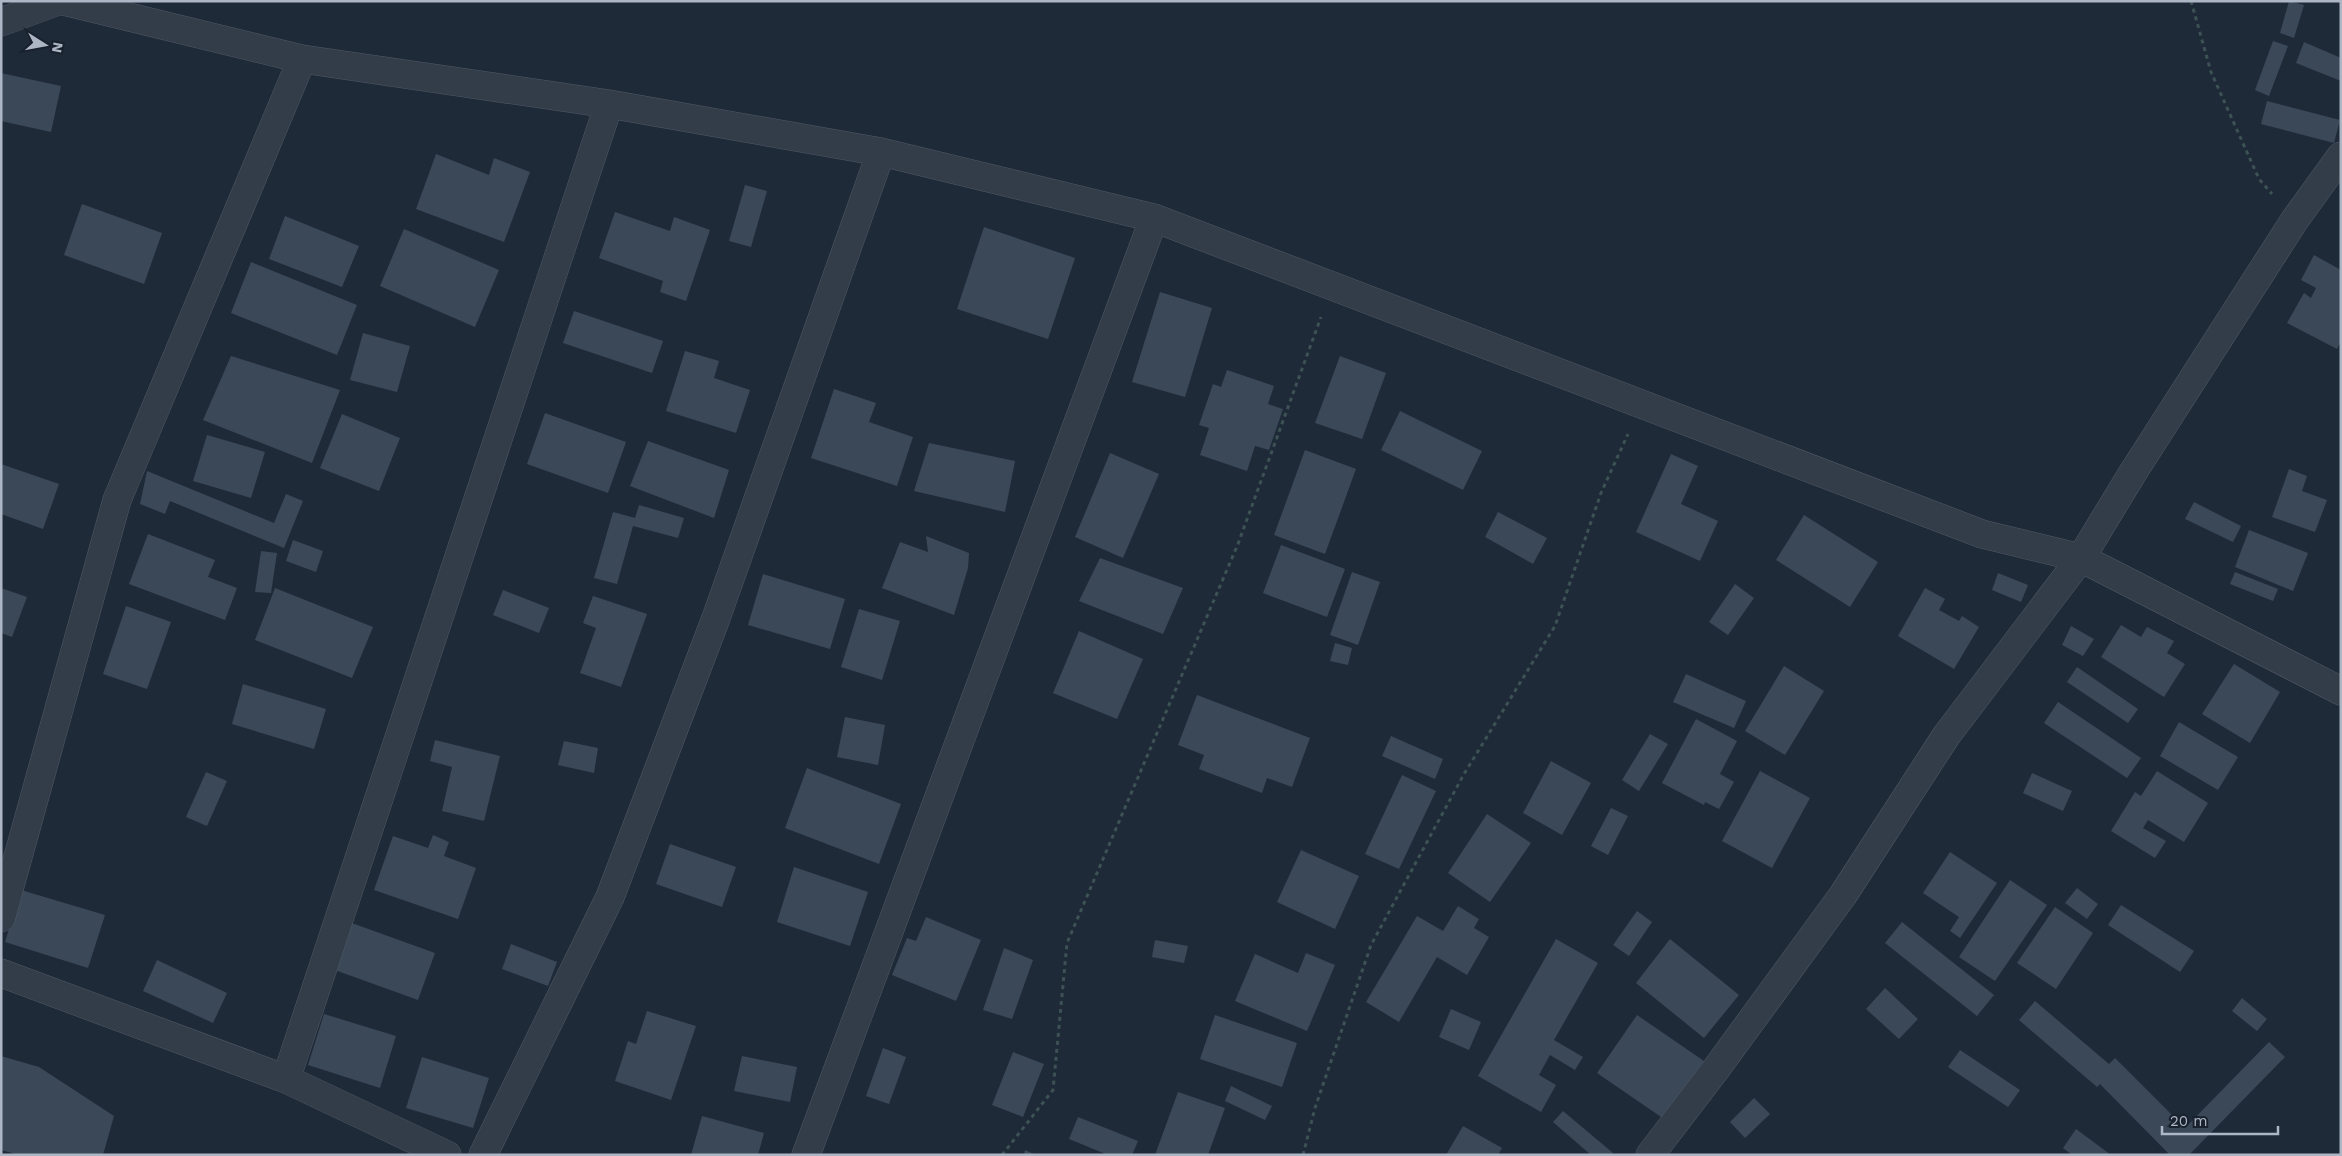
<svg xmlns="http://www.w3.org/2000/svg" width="2342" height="1156" viewBox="0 0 2342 1156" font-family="'Work Sans',sans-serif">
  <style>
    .building { fill: #3b4858 }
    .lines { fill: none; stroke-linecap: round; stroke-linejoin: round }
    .street-casing { stroke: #505966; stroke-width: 29 }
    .path { stroke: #3c5254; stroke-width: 3; stroke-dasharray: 4 4; stroke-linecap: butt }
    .street { stroke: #333c49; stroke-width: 28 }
  </style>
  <rect width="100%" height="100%" fill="#1f2a38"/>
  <!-- building -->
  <path class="building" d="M 2289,1 L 2304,5 L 2294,38 L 2280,33 Z
    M 2273,41 L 2288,46 L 2269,96 L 2255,90 Z
    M 2304,42 L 2341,58 L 2341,81 L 2296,63 Z
    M 1,73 L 61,86 L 51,132 L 1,121 Z
    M 2267,101 L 2340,120 L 2334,143 L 2261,124 Z
    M 436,154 L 489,175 L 494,158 L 530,172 L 504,242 L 416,209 Z
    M 745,185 L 767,191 L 751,247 L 729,241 Z
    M 82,204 L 162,233 L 144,284 L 64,255 Z
    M 615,212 L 670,231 L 674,217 L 710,230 L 686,301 L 660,292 L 663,281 L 599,258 Z
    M 285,216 L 359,246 L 342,287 L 269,259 Z
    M 984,227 L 1075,258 L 1048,339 L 957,309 Z
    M 404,229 L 499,270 L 475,327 L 380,286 Z
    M 2314,255 L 2341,270 L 2341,341 L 2337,349 L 2287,323 L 2304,293 L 2311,298 L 2316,288 L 2301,280 Z
    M 251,262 L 357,305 L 337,355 L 231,313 Z
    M 1160,292 L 1212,308 L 1185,397 L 1132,382 Z
    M 574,311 L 663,341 L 652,373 L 563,343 Z
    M 363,333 L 410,346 L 397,392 L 350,380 Z
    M 685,351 L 719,361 L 714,378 L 750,390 L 736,433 L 666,411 Z
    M 231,356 L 340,390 L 312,463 L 203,420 Z
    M 1340,356 L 1386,373 L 1362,439 L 1315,423 Z
    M 1227,370 L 1274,386 L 1268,404 L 1283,409 L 1269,450 L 1255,446 L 1247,471 L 1200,455 L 1209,428 L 1199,425 L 1213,384 L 1221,387 Z
    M 834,389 L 876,403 L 869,422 L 913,437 L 897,486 L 811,458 Z
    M 1400,411 L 1482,451 L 1463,490 L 1381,450 Z
    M 545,413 L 626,442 L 608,493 L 527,464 Z
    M 342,414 L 400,438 L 379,491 L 320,468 Z
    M 207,435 L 265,452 L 251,498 L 193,481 Z
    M 648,441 L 729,470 L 714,518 L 630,486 Z
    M 929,443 L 1015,461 L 1005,512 L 914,491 Z
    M 1305,450 L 1356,469 L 1325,554 L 1274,535 Z
    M 1110,453 L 1159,474 L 1123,558 L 1075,537 Z
    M 1671,454 L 1698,466 L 1681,504 L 1718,521 L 1700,561 L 1636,532 Z
    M 1,464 L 59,484 L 43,529 L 1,514 Z
    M 2289,469 L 2307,476 L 2302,491 L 2327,500 L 2315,532 L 2272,517 Z
    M 147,471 L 274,523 L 286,494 L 303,501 L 284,548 L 170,501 L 165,514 L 140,504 Z
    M 2194,502 L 2241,526 L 2233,542 L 2185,519 Z
    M 639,505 L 684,518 L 678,538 L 633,526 L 617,584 L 594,578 L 613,512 L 635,518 Z
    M 1498,512 L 1547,538 L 1533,564 L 1485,537 Z
    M 1804,515 L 1878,562 L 1850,607 L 1776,560 Z
    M 2249,530 L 2308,553 L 2293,591 L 2235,567 Z
    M 148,534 L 215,560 L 208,577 L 237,588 L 225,620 L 129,584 Z
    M 926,536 L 969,553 L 968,568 L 954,615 L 882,588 L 900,542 L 928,552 Z
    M 293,540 L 323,551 L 316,572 L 286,561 Z
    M 1281,545 L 1345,569 L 1327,617 L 1263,593 Z
    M 261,551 L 277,553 L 271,593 L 255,592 Z
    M 1100,558 L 1183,588 L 1163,634 L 1079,601 Z
    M 1352,572 L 1380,582 L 1358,645 L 1330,635 Z
    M 2235,572 L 2278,589 L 2273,601 L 2230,584 Z
    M 1998,573 L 2028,585 L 2021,602 L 1992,590 Z
    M 763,574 L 845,599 L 830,649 L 748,625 Z
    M 1735,584 L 1754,598 L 1728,635 L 1709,622 Z
    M 1,588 L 27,597 L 12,637 L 1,633 Z
    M 275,588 L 373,627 L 352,678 L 255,640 Z
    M 1925,588 L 1945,599 L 1939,610 L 1959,621 L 1962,616 L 1979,627 L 1954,669 L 1898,636 Z
    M 503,590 L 549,608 L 539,633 L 493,615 Z
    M 593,596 L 647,614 L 621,687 L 580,673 L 596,628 L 583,623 Z
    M 126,606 L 171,622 L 147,689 L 103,674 Z
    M 859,609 L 900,621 L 882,680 L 841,667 Z
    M 2121,625 L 2141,637 L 2147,627 L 2174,641 L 2167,653 L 2185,664 L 2164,697 L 2101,657 Z
    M 2071,626 L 2094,639 L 2083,656 L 2062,645 Z
    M 1079,631 L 1143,659 L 1117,719 L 1053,693 Z
    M 1335,643 L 1352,648 L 1348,665 L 1330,661 Z
    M 2234,664 L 2280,692 L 2250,743 L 2202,714 Z
    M 1784,666 L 1824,691 L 1785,755 L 1745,731 Z
    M 2077,667 L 2138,709 L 2128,723 L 2067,682 Z
    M 1686,674 L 1746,701 L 1734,728 L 1673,702 Z
    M 243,684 L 326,709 L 314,749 L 232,724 Z
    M 1197,695 L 1310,738 L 1292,787 L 1267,778 L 1262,793 L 1199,769 L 1204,755 L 1178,745 Z
    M 2058,702 L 2141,758 L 2127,778 L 2044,723 Z
    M 845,717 L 885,725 L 878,765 L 837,757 Z
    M 1696,719 L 1737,741 L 1720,774 L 1734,782 L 1719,809 L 1705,802 L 1704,805 L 1662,783 Z
    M 2179,722 L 2238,757 L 2218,790 L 2160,756 Z
    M 1650,734 L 1668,744 L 1639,791 L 1622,780 Z
    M 1391,736 L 1443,759 L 1435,779 L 1382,756 Z
    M 435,740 L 500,756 L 484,821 L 442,811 L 452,767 L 430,761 Z
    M 564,741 L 598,748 L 594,773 L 558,765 Z
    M 1551,761 L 1591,783 L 1562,835 L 1523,813 Z
    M 807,768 L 901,804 L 879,864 L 785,828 Z
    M 1760,771 L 1810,798 L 1772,868 L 1722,841 Z
    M 2157,771 L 2208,803 L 2184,842 L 2148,820 L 2143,828 L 2166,841 L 2155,858 L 2111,831 L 2135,792 L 2141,796 Z
    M 206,772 L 227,781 L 207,826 L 186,817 Z
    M 2032,773 L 2072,791 L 2063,811 L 2023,793 Z
    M 1402,775 L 1436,791 L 1399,869 L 1365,854 Z
    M 1611,808 L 1628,816 L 1608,855 L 1591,846 Z
    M 1487,814 L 1531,843 L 1490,902 L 1448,873 Z
    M 433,835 L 449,842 L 444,856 L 476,868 L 458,919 L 374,890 L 393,836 L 428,848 Z
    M 670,844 L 736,867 L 722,907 L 656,884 Z
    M 1301,850 L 1359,876 L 1335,929 L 1277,902 Z
    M 1950,852 L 1997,883 L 1960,938 L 1950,931 L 1959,917 L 1923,893 Z
    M 794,867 L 868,892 L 850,946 L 777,922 Z
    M 2010,880 L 2047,905 L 1995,981 L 1959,957 Z
    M 2077,888 L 2098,904 L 2087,919 L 2065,903 Z
    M 21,890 L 105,915 L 88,968 L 5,942 Z
    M 2121,905 L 2194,951 L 2180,972 L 2108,925 Z
    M 1458,906 L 1479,919 L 1474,928 L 1489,937 L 1467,975 L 1437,957 L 1399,1022 L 1366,1002 L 1417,916 L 1443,931 Z
    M 2055,907 L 2093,933 L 2056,989 L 2017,963 Z
    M 1637,911 L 1652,922 L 1629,956 L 1613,945 Z
    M 926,917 L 981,940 L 956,1001 L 892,975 L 907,938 L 916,941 Z
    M 349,922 L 435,953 L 418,1000 L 332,969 Z
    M 1902,922 L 1994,995 L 1977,1016 L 1885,943 Z
    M 1556,939 L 1598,963 L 1554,1040 L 1583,1057 L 1575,1070 L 1550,1055 L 1539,1075 L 1556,1085 L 1541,1112 L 1478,1076 Z
    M 1670,939 L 1739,995 L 1704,1038 L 1636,983 Z
    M 1155,940 L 1188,946 L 1184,963 L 1152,957 Z
    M 511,944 L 557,962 L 548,986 L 502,969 Z
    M 1004,948 L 1033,960 L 1012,1019 L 983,1010 Z
    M 1306,953 L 1335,965 L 1307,1031 L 1235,1001 L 1255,954 L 1298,973 Z
    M 157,960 L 227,993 L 213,1023 L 143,991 Z
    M 1885,988 L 1918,1019 L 1899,1039 L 1866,1009 Z
    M 2242,998 L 2267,1019 L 2257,1031 L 2232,1011 Z
    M 2035,1001 L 2109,1064 L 2115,1058 L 2185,1128 L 2269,1042 L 2285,1057 L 2189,1155 L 2170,1155 L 2100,1084 L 2097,1087 L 2019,1020 Z
    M 1451,1009 L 1481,1022 L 1469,1050 L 1439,1037 Z
    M 647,1011 L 696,1026 L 671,1100 L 615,1081 L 628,1041 L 636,1044 Z
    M 324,1014 L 396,1036 L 380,1088 L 308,1065 Z
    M 1215,1015 L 1297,1043 L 1282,1087 L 1200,1059 Z
    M 1637,1015 L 1704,1061 L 1664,1119 L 1597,1073 Z
    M 883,1048 L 906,1057 L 889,1104 L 866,1096 Z
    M 1960,1050 L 2020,1090 L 2008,1107 L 1948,1067 Z
    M 1013,1052 L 1044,1064 L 1023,1117 L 992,1105 Z
    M 1,1056 L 39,1067 L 114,1116 L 103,1155 L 19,1155 L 1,1150 Z
    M 742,1056 L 797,1067 L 790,1102 L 734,1091 Z
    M 422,1057 L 489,1078 L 473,1128 L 406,1108 Z
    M 1231,1086 L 1272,1106 L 1265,1120 L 1225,1101 Z
    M 1178,1092 L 1225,1108 L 1208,1155 L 1155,1155 Z
    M 1754,1098 L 1770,1114 L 1745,1138 L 1730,1122 Z
    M 1563,1111 L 1613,1153 L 1612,1155 L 1591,1155 L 1553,1122 Z
    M 702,1116 L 764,1133 L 758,1155 L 691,1155 Z
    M 1078,1117 L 1138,1141 L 1132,1155 L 1108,1155 L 1069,1139 Z
    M 1463,1126 L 1502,1148 L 1498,1155 L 1446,1155 Z
    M 2076,1129 L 2111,1155 L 2072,1155 L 2063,1148 Z
    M 1025,1150 L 1036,1155 L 1024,1155 Z"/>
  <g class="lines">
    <defs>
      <path id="street" d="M 63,1 L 302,59 L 609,104 L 881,152 L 1154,218 L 1982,534 L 2081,558 L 2341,691
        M 1,22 L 58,1
        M 1,918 L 117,500 L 302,59
        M 1,973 L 286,1079 L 447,1155
        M 286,1079 L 609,104
        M 483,1155 L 610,897 L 716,618 L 881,152
        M 806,1155 L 1154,218
        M 1650,1155 L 1716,1069 L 1843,895 L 1946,736 L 2081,558 L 2132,474 L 2294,221 L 2341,156"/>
    </defs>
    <!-- street casing -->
    <use href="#street" class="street-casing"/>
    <!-- path -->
    <path class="path" d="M 2191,1 L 2211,72 L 2259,179 L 2272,194
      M 1002,1155 L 1053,1090 L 1067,943 L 1238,544 L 1321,317
      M 1303,1155 L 1315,1108 L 1371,945 L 1464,774 L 1555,626 L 1601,493 L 1628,434"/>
    <!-- street -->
    <use href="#street" class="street"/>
  </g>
  <!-- border -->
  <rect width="2342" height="1156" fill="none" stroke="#adb6c5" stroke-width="5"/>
  <!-- north arrow -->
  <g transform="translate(45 45) rotate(101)" stroke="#18212d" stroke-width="4" paint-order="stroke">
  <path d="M0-4L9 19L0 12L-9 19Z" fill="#adb6c5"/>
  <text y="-8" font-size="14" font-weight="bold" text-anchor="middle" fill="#adb6c5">N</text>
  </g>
  <!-- scale -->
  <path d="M2162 1126v8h116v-8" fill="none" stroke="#adb6c5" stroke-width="2.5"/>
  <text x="2170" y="1126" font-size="15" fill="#adb6c5" stroke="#18212d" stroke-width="4" paint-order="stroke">20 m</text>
</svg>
